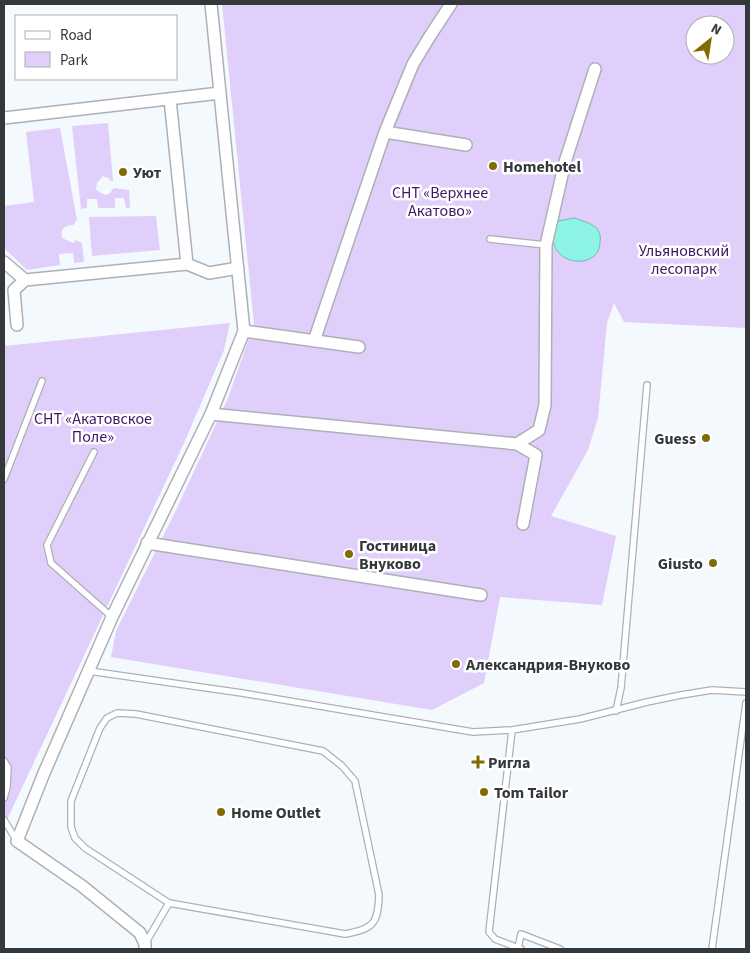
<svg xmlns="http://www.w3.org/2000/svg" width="750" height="953" viewBox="0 0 750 953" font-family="'Source Sans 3',sans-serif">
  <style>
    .green { fill: #e0cefb; fill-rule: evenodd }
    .water { fill: #8df3e4; stroke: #73bbb1 }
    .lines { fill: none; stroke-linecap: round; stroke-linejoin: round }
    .lane-casing { stroke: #abb1b6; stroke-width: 8 }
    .street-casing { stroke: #abb1b6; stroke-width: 14 }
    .lane { stroke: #fff; stroke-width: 5.5 }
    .street { stroke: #fff; stroke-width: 11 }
    .poi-dot { fill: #816b04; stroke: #fff; stroke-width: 2 }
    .labels { text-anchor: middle; stroke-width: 5; stroke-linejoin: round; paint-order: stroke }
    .poi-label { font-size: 16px; font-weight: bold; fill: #35383a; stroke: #fff; text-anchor: start }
    .park-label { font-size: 16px; fill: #3f1765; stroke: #fff }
  </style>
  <rect width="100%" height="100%" fill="#f4f9fe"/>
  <!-- green -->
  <path class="green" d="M 222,4 L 746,4 L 746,328 L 624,322 L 614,303 L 607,323 L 598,418 L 588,450 L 551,516 L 616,536 L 602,605 L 500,597 L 484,683 L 432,710 L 111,657 L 116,631 L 177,508 L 228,398 L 254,324 ZM 695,25 L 725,25 L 725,55 L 695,55 Z
    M 108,123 L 113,181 L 111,181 L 108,178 L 103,176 L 97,183 L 96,190 L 105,195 L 109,194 L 114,188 L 129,190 L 130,208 L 126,208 L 124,198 L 115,198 L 115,208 L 98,208 L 97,199 L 87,199 L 87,208 L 81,209 L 72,126 Z
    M 60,128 L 77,220 L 73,225 C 64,225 60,230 62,238 L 73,243 L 76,240 L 82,243 L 84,262 L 74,263 L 73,253 L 59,254 L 60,265 L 27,270 L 4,248 L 4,206 L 34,202 L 26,132 Z
    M 156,216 L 160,250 L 92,256 L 89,217 Z
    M 230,323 L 224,350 L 184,443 L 4,826 L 4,346 Z"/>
  <!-- water -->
  <path class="water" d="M 574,218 C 582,221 593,223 598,230 C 600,233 601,238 600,242 C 600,270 552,267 553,236 C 553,231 556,226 558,221 Z"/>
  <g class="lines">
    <defs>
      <path id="lane" d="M 490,239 L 546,245
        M 94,452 L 47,545 L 51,563 L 112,617
        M 4,479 L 42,381
        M 89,671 L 242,693 L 473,732 L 512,730
        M 616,711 L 621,688 L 647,385
        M 117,713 L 136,714 L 323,751 L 342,766 L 355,781 L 379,895 C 378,923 374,929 345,934 L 169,903 L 85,848 L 75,838 L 71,827 L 71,801 L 100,728 L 107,718 Z
        M 4,761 L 8,767 L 7,787 L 4,798
        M 4,820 L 17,841
        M 145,944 L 169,903
        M 518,948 L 521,934 L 560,949
        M 521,949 L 495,939 L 489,932 L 512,730 L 580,719 L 647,702 L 681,695 L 712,690 L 746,692
        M 712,949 L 746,703"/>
      <path id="street" d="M 170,99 L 187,264 L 209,273 L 238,268
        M 4,118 L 220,93
        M 385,132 L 466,145
        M 4,262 L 25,280 L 187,264
        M 17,325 L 14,290 L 25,280
        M 244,331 L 359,347
        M 314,341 L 385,132 L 413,64 L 430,36 L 451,4
        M 211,414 L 517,444 L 539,430 L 545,405 L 546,245 L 565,162 L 595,69
        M 517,444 L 536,455 L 523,524
        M 147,543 L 481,595
        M 145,949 L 145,944 L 140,933 L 82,886 L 17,841 L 44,773 L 112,617 L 211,414 L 244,331 L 211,4"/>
    </defs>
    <!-- lane casing -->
    <use href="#lane" class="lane-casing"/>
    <!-- street casing -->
    <use href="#street" class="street-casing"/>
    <!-- lane -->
    <use href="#lane" class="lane"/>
    <!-- street -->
    <use href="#street" class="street"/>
  </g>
  <!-- markers -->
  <g class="poi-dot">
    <circle cx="493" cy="166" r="5"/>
    <circle cx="123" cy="172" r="5"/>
    <circle cx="706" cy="438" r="5"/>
    <circle cx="349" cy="554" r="5"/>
    <circle cx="713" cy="563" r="5"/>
    <circle cx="456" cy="664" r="5"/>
    <path d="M475.5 754.5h5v5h5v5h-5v5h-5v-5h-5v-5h5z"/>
    <circle cx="484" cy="792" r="5"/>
    <circle cx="221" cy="812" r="5"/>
  </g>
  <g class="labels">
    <!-- poi labels -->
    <g class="poi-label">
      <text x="503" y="172">Homehotel</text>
      <text x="133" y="178">Уют</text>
      <text x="696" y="444" text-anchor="end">Guess</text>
      <text x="359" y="551">Гостиница<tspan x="359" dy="18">Внуково</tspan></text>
      <text x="703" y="569" text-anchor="end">Giusto</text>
      <text x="466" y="670">Александрия-Внуково</text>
      <text x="488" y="768">Ригла</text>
      <text x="494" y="798">Tom Tailor</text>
      <text x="231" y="818">Home Outlet</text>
    </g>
    <!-- park labels -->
    <g class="park-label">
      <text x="440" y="198">СНТ «Верхнее<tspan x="440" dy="18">Акатово»</tspan></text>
      <text x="684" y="256">Ульяновский<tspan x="684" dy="18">лесопарк</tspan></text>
      <text x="93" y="424">СНТ «Акатовское<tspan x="93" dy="18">Поле»</tspan></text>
    </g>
  </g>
  <!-- border -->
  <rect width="750" height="953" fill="none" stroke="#35383a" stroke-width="10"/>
  <!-- legend -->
  <rect x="15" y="15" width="162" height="65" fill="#ffffff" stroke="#aeafb0"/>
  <rect x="25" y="31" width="25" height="8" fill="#ffffff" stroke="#aeafb0"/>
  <text x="60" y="40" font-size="15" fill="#35383a">Road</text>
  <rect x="25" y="52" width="25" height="15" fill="#e0cefb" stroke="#aeafb0"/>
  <text x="60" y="65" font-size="15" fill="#35383a">Park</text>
  <!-- north arrow -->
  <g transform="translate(710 40) rotate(30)"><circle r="24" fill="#ffffff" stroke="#aeafb0"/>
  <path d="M0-4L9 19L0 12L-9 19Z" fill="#816b04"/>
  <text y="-8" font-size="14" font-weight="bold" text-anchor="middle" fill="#35383a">N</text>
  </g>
</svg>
